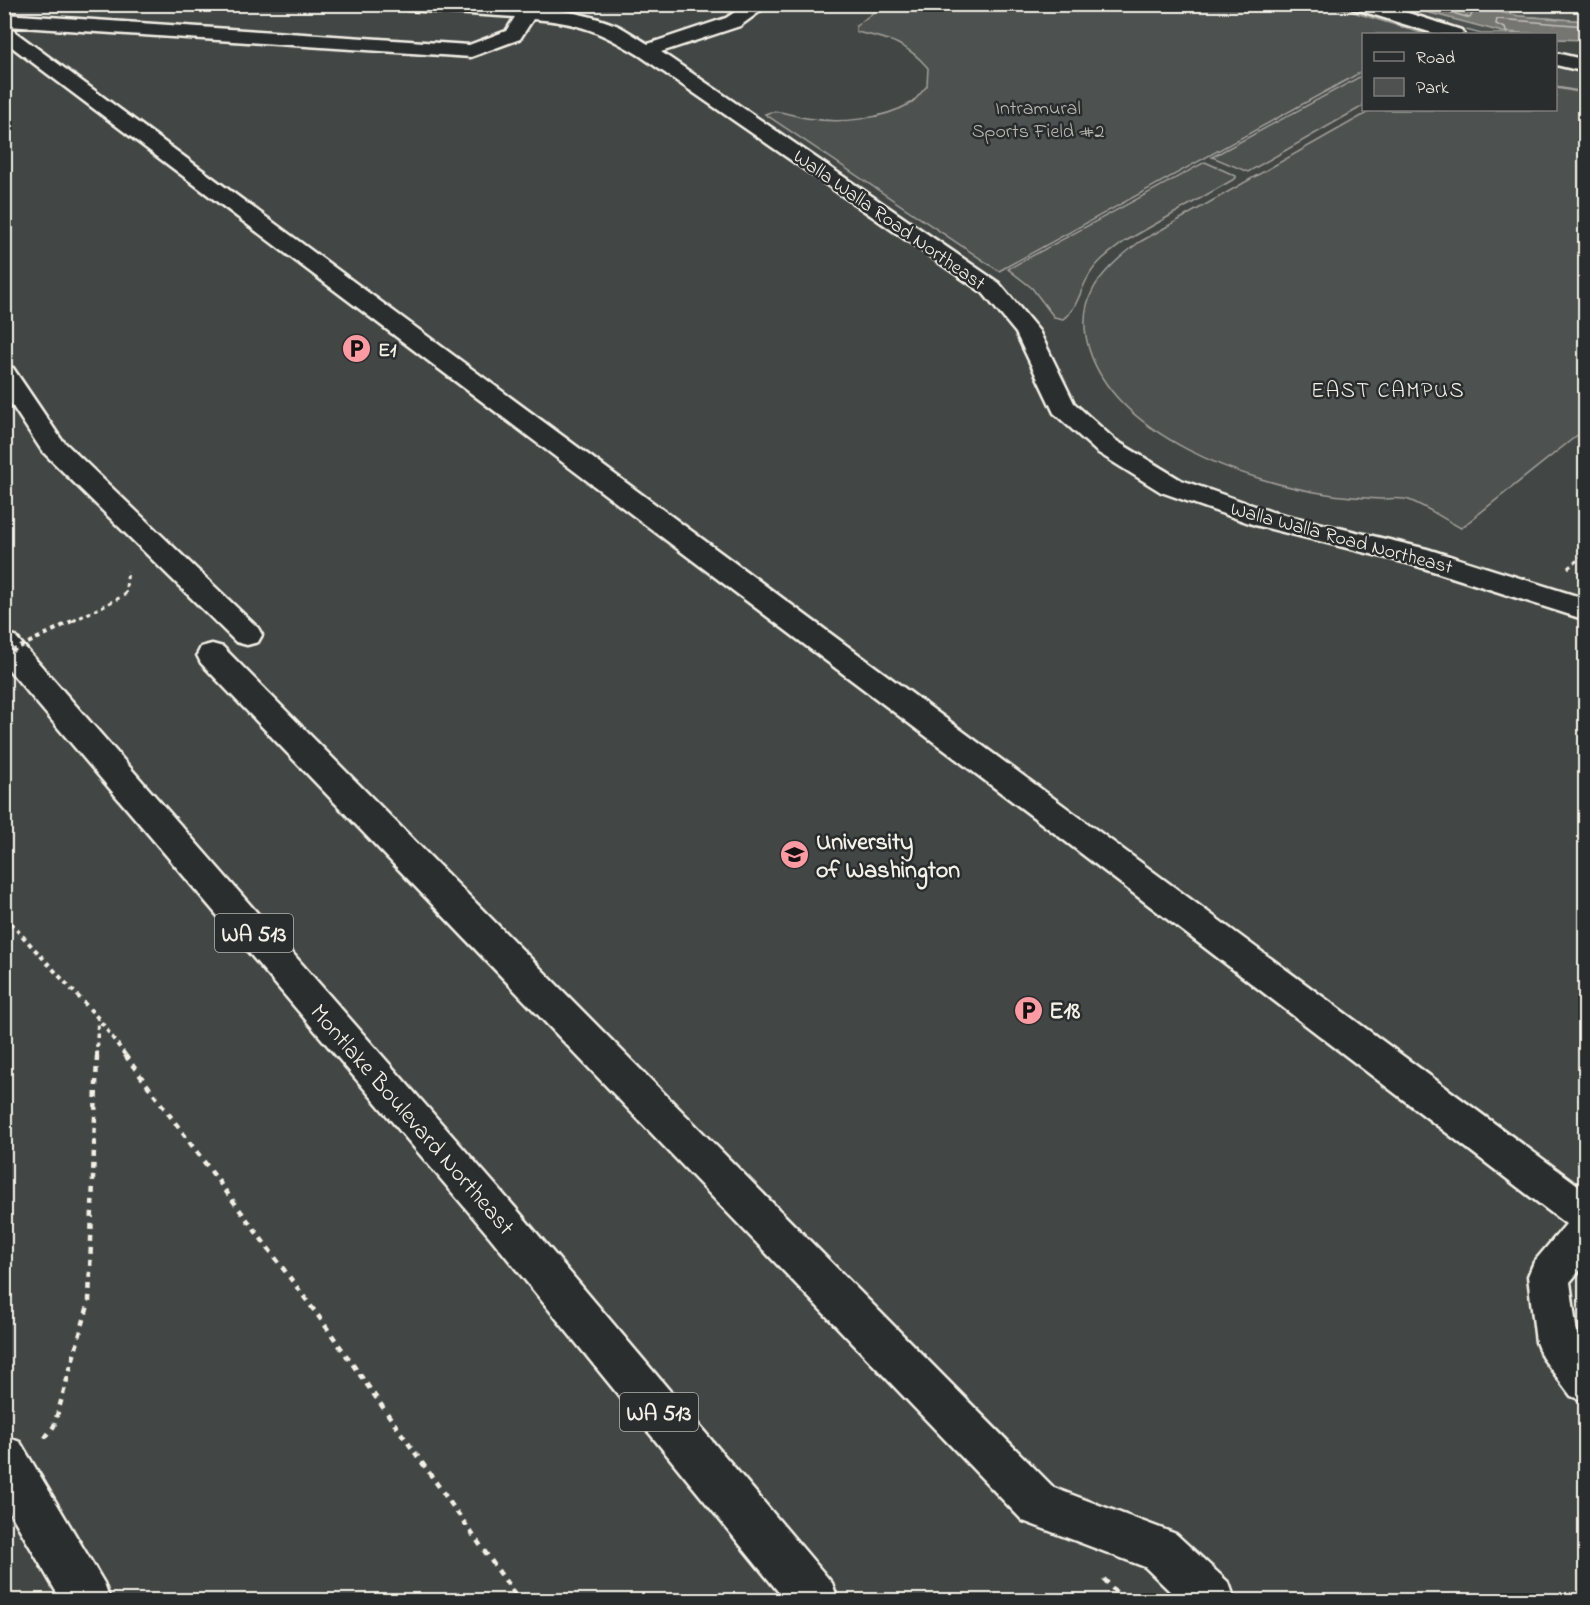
<svg xmlns="http://www.w3.org/2000/svg" width="1590" height="1605" viewBox="0 0 1590 1605" font-family="'Indie Flower',sans-serif">
  <style>
    .built { fill: #434645; fill-rule: evenodd }
    .green { fill: #4e514f; stroke: #a1a19c; stroke-width: 1.5 }
    .water { fill: #757572; stroke: #a8a7a1; stroke-width: 1.5 }
    .lines { fill: none; stroke-linecap: round; stroke-linejoin: round }
    .shore { stroke: #c1bfb9; stroke-width: 1.5 }
    .minor-casing { stroke: #f4f1e8; stroke-width: 5 }
    .major-casing { stroke: #f4f1e8; stroke-width: 5 }
    .path-far2 { stroke: #f4f1e8; stroke-width: 3; stroke-dasharray: 4 4; stroke-linecap: butt }
    .path-far1 { stroke: #f4f1e8; stroke-width: 4; stroke-dasharray: 4.5 4.5; stroke-linecap: butt }
    .path { stroke: #f4f1e8; stroke-width: 4.5; stroke-dasharray: 6 6; stroke-linecap: butt }
    .minor { fill: #2a2d2e; fill-rule: evenodd }
    .major { fill: #2a2d2e; fill-rule: evenodd }
    .path-bridge-far1 { stroke: #f4f1e8; stroke-width: 3; stroke-dasharray: 4 4; stroke-linecap: butt }
    .path-bridge { stroke: #f4f1e8; stroke-width: 4; stroke-dasharray: 4.5 4.5; stroke-linecap: butt }
    .labels { text-anchor: middle; stroke-width: 5; stroke-linejoin: round; paint-order: stroke }
    .far-park-label { font-size: 20px; fill: #bab9b2; stroke: #2a2d2e }
    .far-street-label { font-size: 20px; fill: #f4f1e8; stroke: #2a2d2e }
    .far-poi-label { font-size: 20px; font-weight: bold; fill: #f4f1e8; stroke: #2a2d2e; text-anchor: start }
    .far-neighbourhood-label { font-size: 22px; letter-spacing: 1.5px; fill: #f4f1e8; stroke: #2a2d2e }
    .shield { fill: #2a2d2e; stroke: #b7b6b0; stroke-width: 1.5 }
    .shield-label { font-size: 22px; font-weight: bold; fill: #f4f1e8 }
    .poi-label { font-size: 24px; font-weight: bold; fill: #f4f1e8; stroke: #2a2d2e; text-anchor: start }
    .street-label { font-size: 24px; fill: #f4f1e8; stroke: #2a2d2e }
  </style>
  <rect width="100%" height="100%" fill="#363939"/>
  <filter id="ink" filterUnits="userSpaceOnUse"><feTurbulence type="fractalNoise" baseFrequency=".0167" numOctaves="2"/><feDisplacementMap in="SourceGraphic" scale="12" xChannelSelector="R" yChannelSelector="G"/><feConvolveMatrix kernelMatrix="1 2 1 2 8 2 1 2 1" color-interpolation-filters="sRGB"/></filter>
  <g filter="url(#ink)">
    <!-- built -->
    <path class="built" d="M 5,5 L 1585,5 L 1585,1600 L 5,1600 ZM 1364,34 L 1556,34 L 1556,110 L 1364,110 Z"/>
    <!-- green -->
    <path class="green" d="M 884,4 L 1330,5 L 1425,34 L 1364,34 L 1363,71 L 999,271 L 765,114 C 778,108 792,116 806,118 C 838,124 882,120 911,103 C 917,99 922,91 927,86 L 928,68 C 906,42 888,39 856,32 L 856,26 Z
      M 1374,5 L 1400,5 L 1518,34 L 1481,34 Z
      M 1464,5 L 1585,5 L 1585,21 L 1519,16 Z
      M 1556,64 L 1585,71 L 1585,92 L 1556,87 Z
      M 1363,75 L 1363,106 L 1248,172 L 1212,157 Z
      M 1556,88 L 1585,93 L 1585,429 L 1461,528 C 1444,519 1427,507 1409,500 C 1401,497 1390,499 1382,499 C 1364,498 1345,497 1327,494 C 1246,482 1116,436 1089,349 C 1074,299 1101,271 1138,243 L 1372,110 L 1556,110 Z
      M 1205,162 L 1236,176 L 1236,178 L 1124,242 C 1109,253 1095,263 1087,279 C 1079,294 1077,309 1063,319 L 1054,317 L 1032,288 L 1008,269 Z"/>
    <!-- water -->
    <path class="water" d="M 1400,5 L 1464,5 L 1519,16 L 1585,21 L 1585,40 L 1556,39 L 1556,34 L 1502,32 Z"/>
    <g class="lines">
      <!-- shore -->
      <path class="shore" d="M 1421,4 L 1470,18 L 1472,14 L 1468,4
        M 1507,34 L 1505,28 L 1496,24 L 1497,19 L 1586,26"/>
      <defs>
        <path id="minor" d="M 399,4 C 467,4 554,0 616,25 C 627,30 638,38 648,44 L 726,18 L 747,4 L 770,4 L 740,26 L 661,52 L 999,283 L 1039,331 L 1074,403 L 1115,440 L 1181,480 L 1272,512 L 1427,549 L 1586,599 L 1586,620 L 1411,564 L 1255,525 L 1161,492 L 1097,452 L 1054,413 L 1016,333 L 983,293 L 639,55 C 600,32 579,22 533,19 L 520,39 L 471,57 L 7,26 L 1586,1191 L 1586,1263 L 1570,1282 L 1577,1334 L 1586,1345 L 1586,1402 L 1571,1396 L 1542,1357 L 1536,1342 L 1528,1276 L 1534,1262 L 1566,1224 L 1065,841 L 4,41 L 4,14 L 469,45 L 506,31 L 515,17 L 408,10 L 401,8 Z
          M 1350,4 L 1380,4 L 1461,30 L 1464,34 L 1436,34 L 1352,8 Z
          M 1556,53 L 1586,60 L 1586,72 L 1556,65 Z
          M 4,366 L 13,368 L 61,439 L 258,628 L 262,635 L 258,642 L 247,645 L 236,642 L 42,451 L 4,393 Z
          M 212,644 L 223,647 L 1054,1488 L 1176,1534 L 1229,1583 L 1235,1600 L 1179,1600 L 1145,1567 L 1023,1521 L 201,663 L 197,655 L 201,647 Z
          M 4,1436 L 20,1442 L 104,1583 L 110,1600 L 61,1600 L 4,1502 Z"/>
        <path id="major" d="M 4,633 L 15,636 L 518,1211 L 832,1583 L 838,1600 L 785,1600 L 490,1237 L 4,664 Z"/>
      </defs>
      <!-- minor casing -->
      <use href="#minor" class="minor-casing"/>
      <!-- major casing -->
      <use href="#major" class="major-casing"/>
      <!-- path-far2 -->
      <path class="path-far2" d="M 1568,568 L 1586,553
        M 125,595 L 128,571"/>
      <!-- path-far1 -->
      <path class="path-far1" d="M 4,916 L 98,1018 L 126,1056
        M 97,1056 L 98,1019"/>
      <!-- path -->
      <path class="path" d="M 125,1055 L 322,1321 L 519,1600
        M 45,1438 L 54,1426 L 89,1302 L 97,1055
        M 1104,1579 L 1123,1600"/>
      <!-- minor -->
      <use href="#minor" class="minor"/>
      <!-- major -->
      <use href="#major" class="major"/>
      <!-- path-bridge-far1 -->
      <path class="path-bridge-far1" d="M 73,621 L 125,595"/>
      <!-- path-bridge -->
      <path class="path-bridge" d="M 4,655 L 76,619"/>
    </g>
  </g>
  <!-- icons -->
  <defs>
    <symbol id="parking-disc" viewBox="-11 -11 22 22"><circle r="9.5" fill="#ff9aa2" stroke="#2a2d2e"/><path d="M-3.5-5.5H1a3.5 3.5 0 0 1 0 7H-1V5.5H-3.5ZM-1-3.4V-.6H.8a1.4 1.4 0 0 0 0-2.8Z" fill="#111"/></symbol>
    <symbol id="university-disc" viewBox="-11 -11 22 22"><circle r="9.5" fill="#ff9aa2" stroke="#2a2d2e"/><path d="M0-5L7-2L0 1L-7-2ZM-4 1L0 2.5L4 1V4Q0 6-4 4Z" fill="#111"/></symbol>
  </defs>
  <g fill-rule="evenodd">
    <use href="#parking-disc" x="340" y="332" width="33" height="33"/>
    <use href="#university-disc" x="778" y="838" width="33" height="33"/>
    <use href="#parking-disc" x="1012" y="994" width="33" height="33"/>
  </g>
  <g class="labels">
    <!-- far-park labels -->
    <g class="far-park-label">
      <text x="1038" y="114">Intramural<tspan x="1038" dy="23">Sports Field #2</tspan></text>
    </g>
    <!-- far-street labels -->
    <g class="far-street-label">
      <text transform="translate(890 219) rotate(35)" y="7">Walla Walla Road Northeast</text>
      <text transform="translate(1342 537) rotate(15)" y="7">Walla Walla Road Northeast</text>
    </g>
    <!-- far-poi labels -->
    <g class="far-poi-label">
      <text x="378" y="356">E1</text>
    </g>
    <!-- far-neighbourhood labels -->
    <g class="far-neighbourhood-label">
      <text x="1388" y="397">EAST CAMPUS</text>
    </g>
    <!-- shield labels -->
    <g class="shield">
      <rect x="215" y="914" width="78" height="38" rx="4.5"/>
      <rect x="620" y="1393" width="78" height="38" rx="4.5"/>
    </g>
    <g class="shield-label">
      <text x="254" y="941">WA 513</text>
      <text x="659" y="1420">WA 513</text>
    </g>
    <!-- poi labels -->
    <g class="poi-label">
      <text x="816" y="849">University<tspan x="816" dy="28">of Washington</tspan></text>
      <text x="1049" y="1018">E18</text>
    </g>
    <!-- street labels -->
    <g class="street-label">
      <text transform="translate(413 1119) rotate(49)" y="8">Montlake Boulevard Northeast</text>
    </g>
  </g>
  <!-- margin -->
  <rect width="1590" height="1605" fill="none" stroke="#2a2d2e" stroke-width="24"/>
  <rect x="12" y="12" width="1566" height="1581" fill="none" stroke="#f4f1e8" stroke-width="2" filter="url(#ink)"/>
  <!-- legend -->
  <rect x="1362" y="33" width="195" height="78" fill="#2a2d2e" stroke="#7b7b78" stroke-width="1.5"/>
  <rect x="1374" y="52" width="30" height="9" fill="#2a2d2e" stroke="#7b7b78" stroke-width="1.5"/>
  <text x="1416" y="63" font-size="18" fill="#f4f1e8">Road</text>
  <rect x="1374" y="78" width="30" height="18" fill="#4e514f" stroke="#7b7b78" stroke-width="1.5"/>
  <text x="1416" y="93" font-size="18" fill="#f4f1e8">Park</text>
</svg>
